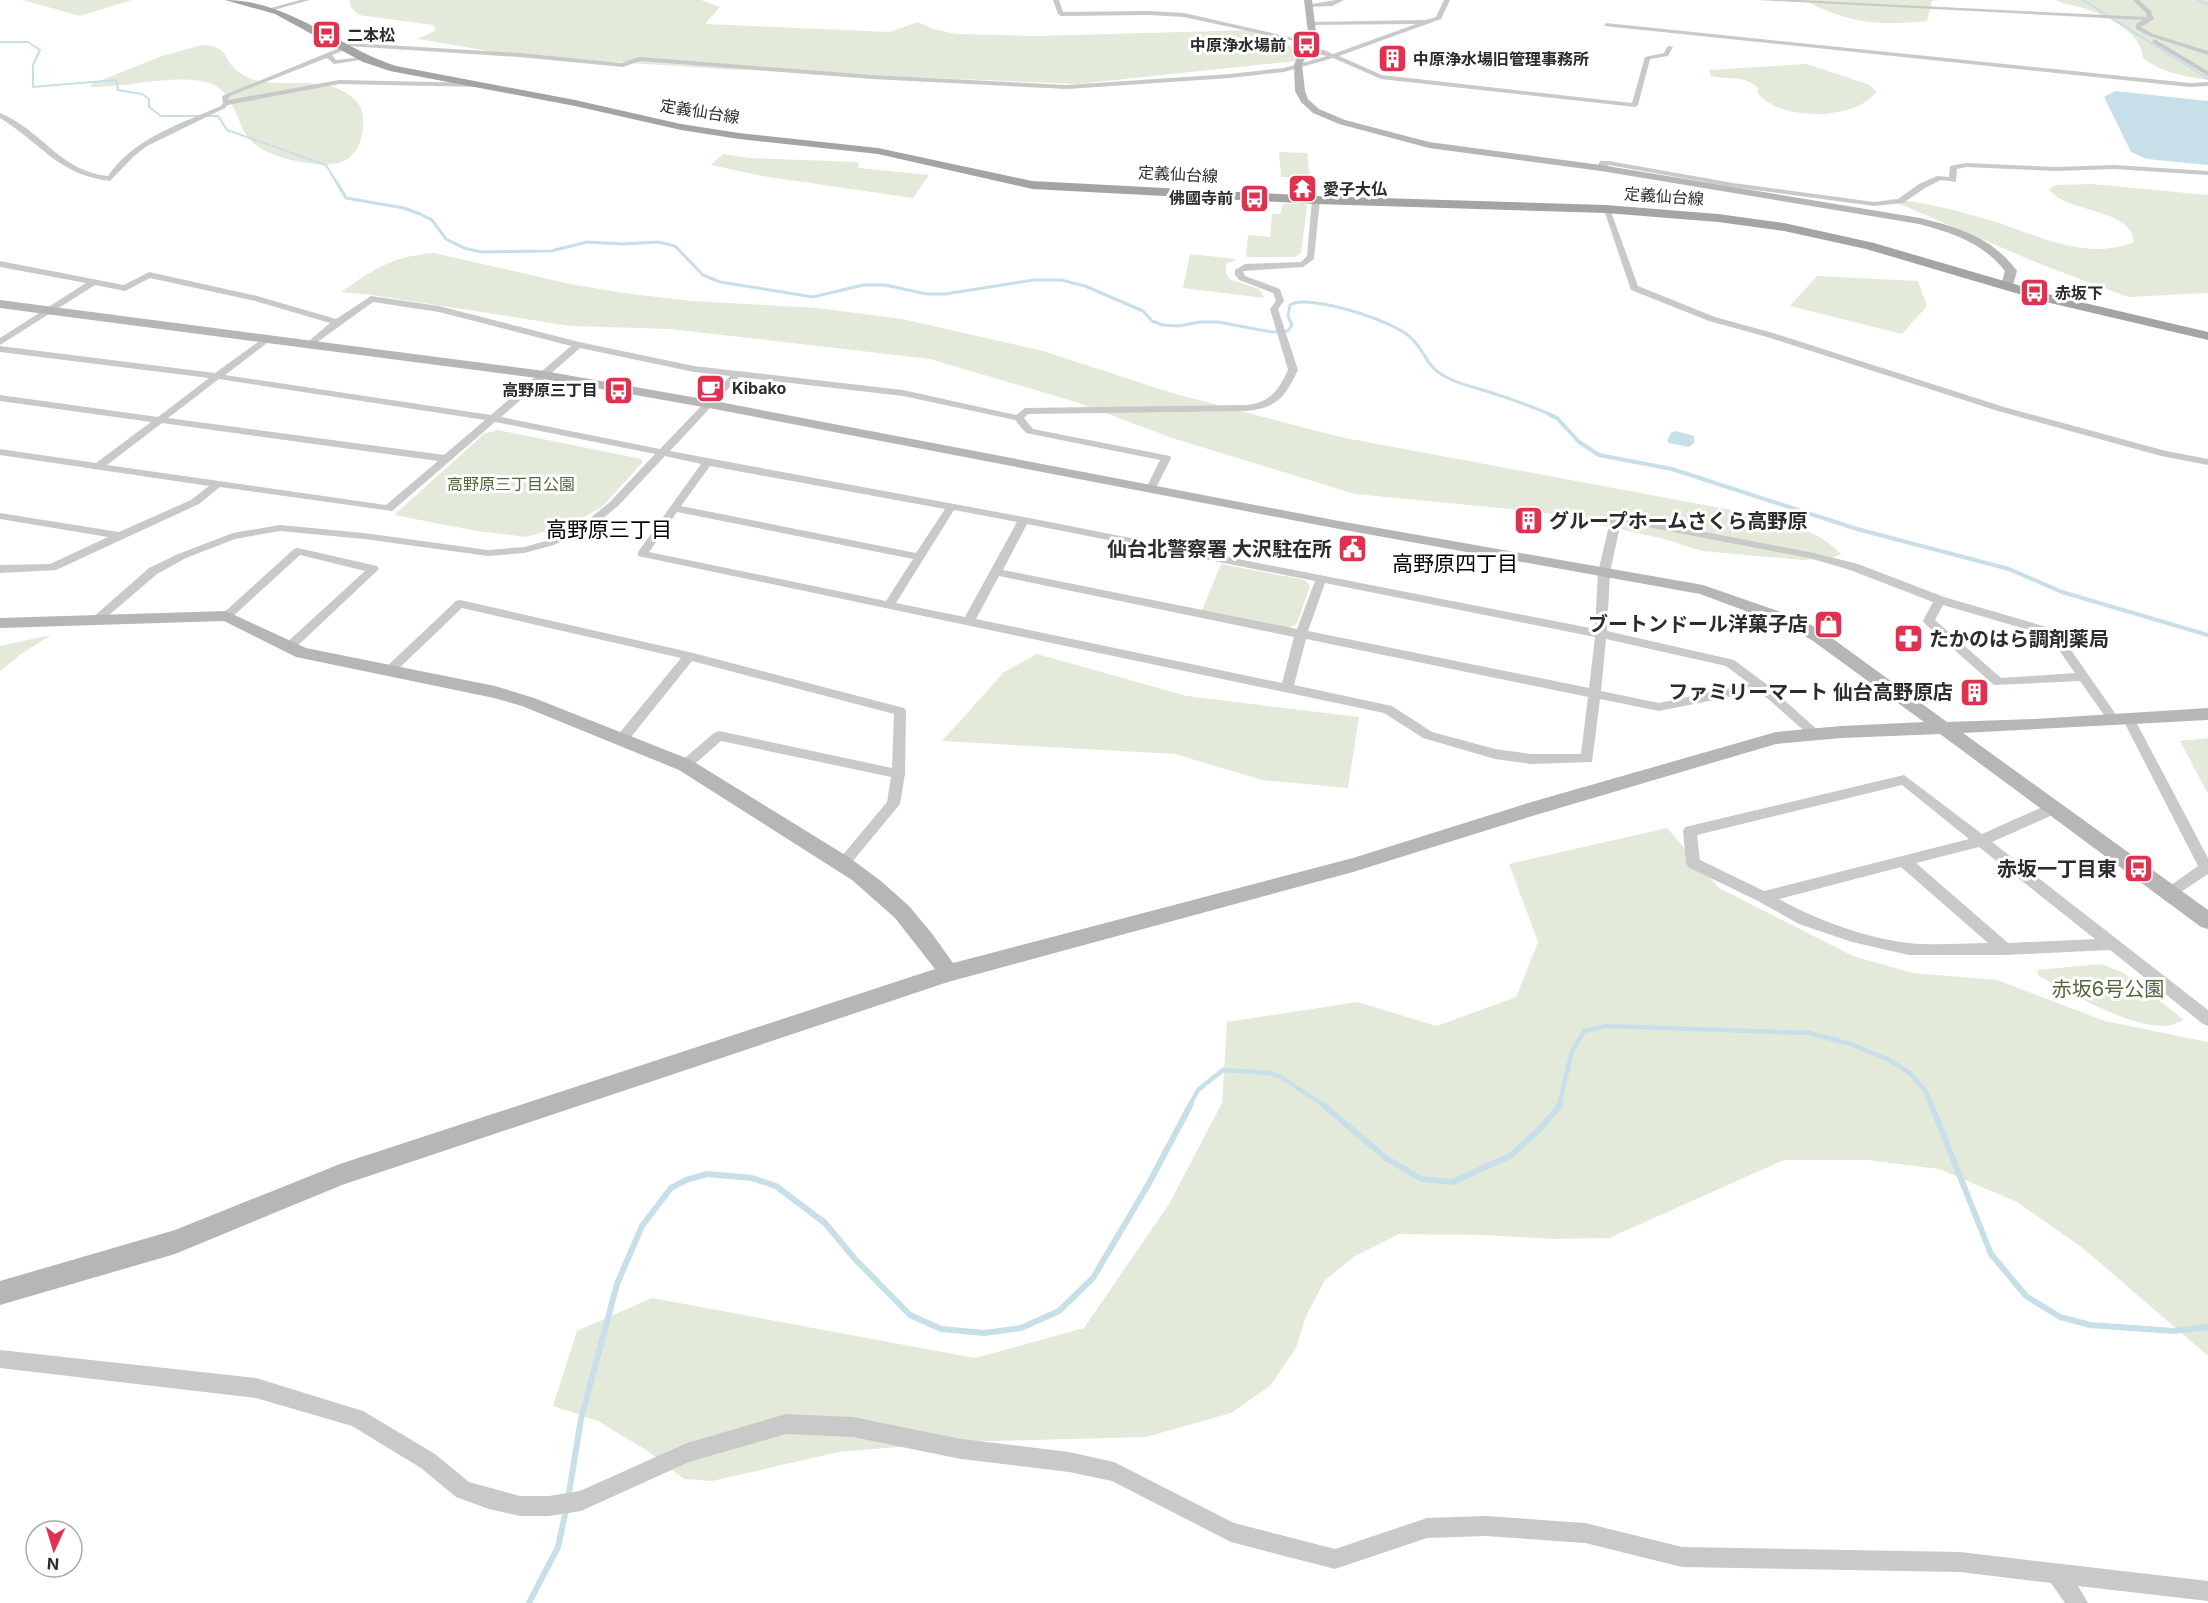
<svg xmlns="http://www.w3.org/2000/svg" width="2208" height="1603" viewBox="0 0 2208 1603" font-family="Inter,'Noto Sans JP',sans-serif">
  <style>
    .green { fill: #e4eada }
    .water { fill: #c6dfe9 }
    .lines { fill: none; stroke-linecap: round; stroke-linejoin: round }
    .stream-far4 { stroke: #c6dfe9; stroke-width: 2 }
    .stream-far3 { stroke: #c6dfe9; stroke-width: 3 }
    .stream-far2 { stroke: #c6dfe9; stroke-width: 4 }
    .stream-far1 { stroke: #c6dfe9; stroke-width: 4.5 }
    .stream { stroke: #c6dfe9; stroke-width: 6 }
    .street { fill: #c9c9c9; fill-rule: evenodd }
    .secondary { fill: #b6b6b6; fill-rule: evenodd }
    .primary { fill: #a4a4a4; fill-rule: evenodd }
    .labels { text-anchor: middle; stroke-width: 6; stroke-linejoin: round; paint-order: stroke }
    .far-poi-label { font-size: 16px; font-weight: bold; fill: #2c2c2c; stroke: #fff; text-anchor: start }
    .far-street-label { font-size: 16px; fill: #2c2c2c; stroke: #fff }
    .far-park-label { font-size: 16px; fill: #54663b; stroke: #fff }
    .poi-label { font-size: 20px; font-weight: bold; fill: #2c2c2c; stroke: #fff; text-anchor: end }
    .park-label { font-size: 20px; fill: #54663b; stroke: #fff }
    .neighbourhood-label { font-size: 21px; fill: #000; stroke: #fff }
  </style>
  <rect width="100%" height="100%" fill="#fff"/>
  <!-- green -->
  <path class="green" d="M 23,0 L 132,0 L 80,16 Z
    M 349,0 L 701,0 L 720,7 L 705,24 L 890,32 L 918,22 L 933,29 L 956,34 L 1036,36 L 1253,30 L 1300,50 L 1306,60 L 1077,84 L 720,69 L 512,55 L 418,39 L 436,30 L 433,25 L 358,15 L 351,7 Z
    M 1803,0 L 1939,0 L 1932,1 L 1927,21 C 1876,26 1849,23 1803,0 Z
    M 2056,0 L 2208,0 L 2208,80 C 2184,76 2162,73 2143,58 C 2141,31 2107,16 2083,8 C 2074,5 2064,5 2056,0 Z
    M 202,45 C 234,47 220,62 243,75 C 277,94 324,69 356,101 C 369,113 363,149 349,158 C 342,163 335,164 327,164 C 305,166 256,155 245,133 C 235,115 232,91 209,83 C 180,73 123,88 90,87 L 92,84 L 162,56 Z
    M 1807,64 L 1870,85 L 1877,92 C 1872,96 1867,101 1862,104 C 1835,119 1777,119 1757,92 L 1758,88 C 1745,75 1728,80 1711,76 L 1709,70 Z
    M 1279,152 L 1307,153 L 1310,177 L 1281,177 Z
    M 723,154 L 750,158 L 858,162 L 859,168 L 929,175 L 913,198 L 762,176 L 711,165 Z
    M 2092,184 L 2208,195 L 2208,293 L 2128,297 L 2040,264 L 1888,199 C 1924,201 1962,212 1996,222 C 2041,237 2087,261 2134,242 C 2133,208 2062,212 2049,189 L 2056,185 Z
    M 1302,203 L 1307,206 L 1301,253 L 1295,257 L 1246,257 L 1248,235 L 1270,237 L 1272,214 L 1280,214 L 1283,204 Z
    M 434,253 L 570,284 L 624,293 L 692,301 L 817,308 L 902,319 L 1043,351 L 1172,393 L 1340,437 L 1758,515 C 1788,524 1818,530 1841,554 L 1832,558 L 1802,560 L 1702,551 L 1664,539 L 1542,512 L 1355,494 L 1172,438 L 1076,402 L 930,359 L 670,329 L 570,326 L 372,295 L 341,292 C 374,269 393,256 434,253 Z
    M 1190,254 L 1237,259 L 1226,264 L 1226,273 L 1229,279 L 1259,289 L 1264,298 L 1183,288 Z
    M 1817,276 L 1918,281 L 1927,306 L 1902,334 L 1790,306 Z
    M 498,430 L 642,459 L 642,463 L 602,507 L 573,523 L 526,537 L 477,531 L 394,515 L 484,434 Z
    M 1221,564 L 1305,580 L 1310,586 L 1297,624 L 1288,628 L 1202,610 Z
    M 51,635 L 21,654 L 0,671 L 0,646 Z
    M 1037,654 L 1187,696 L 1359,717 L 1348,788 L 1262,780 L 1175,754 L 942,741 L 1004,672 Z
    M 2208,738 L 2208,794 L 2180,741 Z
    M 1667,828 L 1719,888 L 1853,956 L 1913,973 L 1997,980 L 2105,1021 L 2208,1042 L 2208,1356 L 2084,1249 L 2017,1202 L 1939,1169 L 1867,1160 L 1784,1160 L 1609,1238 L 1553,1239 L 1486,1235 L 1399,1234 L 1355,1256 L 1325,1280 L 1306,1316 L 1296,1348 L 1270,1386 L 1231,1413 L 1146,1437 L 954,1442 L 839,1452 L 712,1481 L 684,1479 L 646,1450 L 598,1421 L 553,1406 L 577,1331 L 652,1298 L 975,1358 L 1084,1328 L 1169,1204 L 1222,1103 L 1227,1022 L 1357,1002 L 1437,1026 L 1516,997 L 1538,942 L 1509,864 Z
    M 2101,964 L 2124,973 L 2184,1020 C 2178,1022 2171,1026 2166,1026 C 2127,1027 2073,994 2039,976 L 2037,970 Z"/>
  <!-- water -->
  <path class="water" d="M 2115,91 L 2208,101 L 2208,165 L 2147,159 L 2131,152 L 2104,97 Z
    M 1676,431 L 1694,436 L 1694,443 L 1689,447 L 1669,443 L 1667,441 L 1671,433 Z"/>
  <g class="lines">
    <!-- stream-far4 -->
    <path class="stream-far4" d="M 2083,0 L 2208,79
      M 2198,0 L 2208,4
      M 0,42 L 28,42 L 40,50 L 33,65 L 33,87 L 116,80 L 118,90 L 142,94 L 149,99 L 149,107 L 161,116 L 218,116 L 227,130 L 326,165 L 337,183"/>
    <!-- stream-far3 -->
    <path class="stream-far3" d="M 336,181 L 346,198 L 404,208 L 420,214 L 432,220 L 446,239 L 464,248 L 481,252 L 551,251 L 587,242 L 623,244 L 658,242 L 675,246 L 703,275 L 720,282 L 813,297 L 863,285 L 885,285 L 927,294 L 945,294 L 1034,280 L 1061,280 L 1085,286 L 1143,311 L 1152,321 L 1163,325 L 1179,326 L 1200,322 L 1218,322 L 1272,332 L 1288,331 L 1292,325 L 1288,316 L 1290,305 C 1308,293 1394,321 1410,337 C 1428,353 1423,366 1450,379 C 1462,385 1477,388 1489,392 C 1512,399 1533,407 1554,416"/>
    <!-- stream-far2 -->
    <path class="stream-far2" d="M 1550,415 L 1557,418 L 1579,442 L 1599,455 L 1672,469 L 1857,529 L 2009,569 L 2062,592 L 2208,635"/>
    <!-- stream-far1 -->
    <path class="stream-far1" d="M 1190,1105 L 1198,1090 L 1223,1070 L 1270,1073 L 1281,1077 L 1323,1105
      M 1559,1105 L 1572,1051 L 1584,1031 L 1606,1026 L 1809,1033 L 1851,1044 L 1889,1060 L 1911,1074 L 1926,1092 L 1931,1105"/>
    <!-- stream -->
    <path class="stream" d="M 1322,1104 L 1386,1158 L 1421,1179 L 1452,1182 L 1510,1156 L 1541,1128 L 1561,1104
      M 1931,1104 L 1991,1254 L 2026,1296 L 2060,1317 L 2090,1325 L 2174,1331 L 2208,1327
      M 568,1499 L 581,1419 L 617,1284 L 642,1226 L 671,1188 L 686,1180 L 707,1174 L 752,1178 L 776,1186 L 825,1223 L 855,1259 L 910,1315 L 941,1329 L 984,1333 L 1021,1328 L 1059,1311 L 1093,1278 L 1148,1185 L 1191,1104
      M 529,1603 L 558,1547 L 566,1510"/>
    <!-- street -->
    <path class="street" d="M 300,0 L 310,0 L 270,11 L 267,9 Z
      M 1053,0 L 1059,0 L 1063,12 L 1148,11 L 1184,13 L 1311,42 L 1308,44 L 1184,17 L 1148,15 L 1061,16 L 1058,14 Z
      M 1336,0 L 1344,0 L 1332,6 L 1309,7 L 1306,5 Z
      M 1444,0 L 1450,0 L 1441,19 L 1339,56 L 1382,75 L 1632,103 L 1645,57 L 1664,53 L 1668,46 L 1673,47 L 1668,56 L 1650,59 L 1638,105 L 1635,107 L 1381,79 L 1333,58 L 1284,72 L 1230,78 L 1067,89 L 872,79 L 640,61 L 623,67 L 519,57 L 347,46 L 347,49 L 332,55 L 336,60 L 364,57 L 367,59 L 334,64 L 327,58 L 232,95 L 228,98 L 229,100 L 339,80 L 481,83 L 484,85 L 481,87 L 339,84 L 228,105 L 225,108 L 147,146 L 133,157 L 110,181 C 58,175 41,143 0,118 L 0,113 C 42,130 59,171 108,176 C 134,138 180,124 221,106 L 223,103 L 222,96 L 344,46 L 335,45 L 337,42 L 519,53 L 622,63 L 639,57 L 872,75 L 1067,85 L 1230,74 L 1284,68 L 1327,56 L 1304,51 L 1304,49 L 1324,50 L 1333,54 L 1416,24 L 1310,25 L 1308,22 L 1426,20 L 1436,17 Z
      M 1758,0 L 1798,0 L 2147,17 L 2146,13 L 2133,0 L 2139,0 L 2151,11 L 2154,19 L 2141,27 L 2153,34 L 2208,51 L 2208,55 L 2149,36 L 2136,29 L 2136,24 L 2143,20 Z
      M 1606,23 L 2190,83 L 2208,82 L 2208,86 L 2190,87 L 1604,26 Z
      M 2154,39 L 2208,71 L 2208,76 L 2152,42 Z
      M 1600,161 L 1609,161 L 1733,183 L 1874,202 L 1898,199 L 1919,184 L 1937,176 L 1949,177 L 1950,166 L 1966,163 L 2056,167 L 2114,165 L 2208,171 L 2208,175 L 2114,169 L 2056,171 L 1966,167 L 1957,169 L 1956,182 L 1941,180 L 1925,188 L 1903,203 L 1874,206 L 1733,187 L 1609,165 L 1601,170 L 1597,168 Z
      M 1316,198 L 1320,200 L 1314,259 L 1303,267 L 1243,271 L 1245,276 L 1280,289 L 1284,301 L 1278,309 L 1298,370 C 1285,397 1277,408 1246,411 L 1028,414 L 1024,418 L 1033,429 L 1170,456 L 1171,458 L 1155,490 L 1151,491 L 1146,488 L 1160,460 L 1026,433 L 1015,420 L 903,396 L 739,377 L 670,451 L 1024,517 L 1595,629 L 1598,572 L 1611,518 L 1616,515 L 1814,553 L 1858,564 L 1944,597 L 2057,630 L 2117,716 L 2119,719 L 2117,722 L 2109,722 L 2080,681 L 1994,685 L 1925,624 L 1923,621 L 1933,602 L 1850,570 L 1809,558 L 1621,522 L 1610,572 L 1607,631 L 1734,660 L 1765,683 L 1821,733 L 1815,738 L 1810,736 L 1759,691 L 1659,711 L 1600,699 L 1592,762 L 1531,764 L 1495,759 L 1423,738 L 1384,713 L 638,556 L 638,552 L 701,464 L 665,456 L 618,506 L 591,528 L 554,545 L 524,553 L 488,556 L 364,539 L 280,531 L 235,539 L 186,558 L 157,574 L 101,622 L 97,623 L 91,619 L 149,568 L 178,554 L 233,533 L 280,525 L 364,533 L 488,550 L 524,547 L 546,541 L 583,524 L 610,502 L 655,454 L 495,422 L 392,511 L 220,487 L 199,504 L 56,570 L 0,573 L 0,565 L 50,564 L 108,537 L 0,519 L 0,513 L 119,532 L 191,500 L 209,486 L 0,455 L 0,449 L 96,463 L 151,422 L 0,401 L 0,395 L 158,417 L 209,378 L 0,352 L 0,346 L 215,373 L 268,335 L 273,338 L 271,340 L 225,375 L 491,415 L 571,346 L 439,312 L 373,302 L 312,346 L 307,343 L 309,341 L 330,323 L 255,301 L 150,278 L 125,291 L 95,285 L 0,345 L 0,338 L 86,283 L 0,267 L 0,261 L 124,285 L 149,272 L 257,296 L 336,319 L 371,296 L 439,306 L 579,342 L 694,366 L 903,390 L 1016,415 L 1025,408 L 1246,405 C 1270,403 1278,391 1288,370 L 1270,309 L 1276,301 L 1273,293 L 1239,280 L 1235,275 L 1235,270 L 1245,264 L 1301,262 L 1307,256 L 1312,200 ZM 580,348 L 694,372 L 730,376 L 660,449 L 501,417 ZM 219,379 L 485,420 L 444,455 L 168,418 ZM 162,423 L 438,461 L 386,505 L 107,465 ZM 710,466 L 945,509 L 916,553 L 681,506 ZM 954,510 L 1017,522 L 965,617 L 896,603 ZM 677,512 L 913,559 L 886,601 L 649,552 ZM 1027,524 L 1315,581 L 1297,629 L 1003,570 ZM 999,576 L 1294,637 L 1282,683 L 976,619 ZM 1325,583 L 1595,637 L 1589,688 L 1308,631 ZM 1943,605 L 2049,636 L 2075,673 L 2001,678 L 1935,620 ZM 1306,639 L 1588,697 L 1581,754 L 1531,754 L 1495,749 L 1432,732 L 1392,706 L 1294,685 ZM 1606,639 L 1726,666 L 1750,684 L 1659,703 L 1601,691 Z
      M 1603,207 L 1610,209 L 1638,286 L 1715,317 L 1773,333 L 2004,407 L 2166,451 L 2208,459 L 2208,465 L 2161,456 L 1998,411 L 1767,337 L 1709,321 L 1631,290 Z
      M 298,548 L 377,566 L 379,569 L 292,651 L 284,651 L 282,648 L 284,645 L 365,571 L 300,555 L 230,619 L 222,619 L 220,616 L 294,549 Z
      M 460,600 L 689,652 L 904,708 L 906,711 L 905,774 L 900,804 L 848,867 L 838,867 L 836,863 L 887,802 L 891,777 L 721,741 L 690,768 L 680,768 L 678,765 L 680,762 L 714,733 L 719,731 L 892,768 L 894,714 L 692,661 L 627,742 L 622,744 L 616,739 L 617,736 L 681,658 L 462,608 L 392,675 L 384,675 L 382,672 L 384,669 L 456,601 Z
      M 2128,713 L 2134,718 L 2208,858 L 2208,874 L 2169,900 L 2164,898 L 2162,894 L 2164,890 L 2198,866 L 2122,718 Z
      M 1904,775 L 1982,834 L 2047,805 L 2057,805 L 2059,809 L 2057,813 L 1992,842 L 2208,1010 L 2208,1026 L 2203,1024 L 2110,950 L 2005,955 L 1909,955 L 1852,942 L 1799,924 L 1758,901 L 1688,867 L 1686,863 L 1683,831 L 1685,827 ZM 1902,785 L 1969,839 L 1764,891 L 1700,860 L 1697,835 ZM 1979,847 L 2095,939 L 2008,943 L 1916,863 ZM 1901,867 L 1988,943 C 1962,943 1935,946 1909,943 C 1865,938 1817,920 1779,899 Z
      M 0,1350 L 256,1378 L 363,1411 L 435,1454 L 469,1482 L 520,1496 L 549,1496 L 580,1491 L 687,1443 L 786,1414 L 853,1417 L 961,1439 L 1069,1452 L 1114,1462 L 1234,1523 L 1335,1549 L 1427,1518 L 1486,1516 L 1585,1523 L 1682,1547 L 1960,1552 L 2208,1581 L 2208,1601 L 2078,1586 L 2088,1603 L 2065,1603 L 2051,1583 L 1960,1572 L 1682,1567 L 1585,1543 L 1486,1536 L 1427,1538 L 1335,1569 L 1231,1542 L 1112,1481 L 1069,1472 L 961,1459 L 853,1437 L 786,1434 L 689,1462 L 581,1511 L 549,1516 L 520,1516 L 489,1509 L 456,1497 L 421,1468 L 352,1426 L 256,1398 L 0,1368 Z"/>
    <!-- secondary -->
    <path class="secondary" d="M 1304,0 L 1312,0 L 1316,32 L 1302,65 L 1305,91 L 1308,99 L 1319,109 L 1345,120 L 1429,142 L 1601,165 L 1920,218 C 1958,227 1993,238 2017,271 L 2013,285 L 2007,288 L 2003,287 L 2001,285 L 2005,271 C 1983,243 1953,233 1919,224 L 1601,171 L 1429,148 L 1339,124 L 1313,113 L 1301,102 L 1295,91 L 1294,65 L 1308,32 Z
      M 0,300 L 544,371 L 709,400 L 1339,521 L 1703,585 L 1801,619 L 1825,633 L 1947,722 L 2035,719 L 2208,708 L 2208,720 L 1963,733 L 2208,910 L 2208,929 L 2201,927 L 1940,734 L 1841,738 L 1776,744 L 1529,817 L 1353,872 L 948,982 L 342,1185 L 175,1254 L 0,1305 L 0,1281 L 175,1230 L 340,1164 L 935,969 L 895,918 L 852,880 L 679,770 L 522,706 L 494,698 L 296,657 L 224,621 L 0,628 L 0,618 L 226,611 L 306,648 L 495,686 L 534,698 L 691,760 L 850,858 L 881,881 L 909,906 L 933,935 L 953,963 L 1353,858 L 1528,803 L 1776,732 L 1841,726 L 1924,722 L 1813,641 L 1789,627 L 1700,594 L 1339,529 L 709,408 L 544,379 L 0,308 Z"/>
    <!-- primary -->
    <path class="primary" d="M 225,0 C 289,0 338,47 396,66 L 575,100 L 681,124 L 739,133 L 878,148 L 1032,181 L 1316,196 L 1606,205 L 1718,214 L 1784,223 L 1874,243 L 2055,296 L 2208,332 L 2208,340 L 2046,302 L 1866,249 L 1784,231 L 1718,222 L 1606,213 L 1316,204 L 1032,189 L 878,154 L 739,139 L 681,130 L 575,106 L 390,71 L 363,62 L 275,14 Z"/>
  </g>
  <!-- icons -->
  <defs>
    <symbol id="bus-square" viewBox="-11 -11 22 22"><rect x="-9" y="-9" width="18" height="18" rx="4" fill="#df3251" stroke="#fff"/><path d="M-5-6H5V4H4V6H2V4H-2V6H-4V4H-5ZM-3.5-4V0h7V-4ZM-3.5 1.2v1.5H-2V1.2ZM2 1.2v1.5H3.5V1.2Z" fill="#fff"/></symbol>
    <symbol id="building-square" viewBox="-11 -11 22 22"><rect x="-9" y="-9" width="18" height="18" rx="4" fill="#df3251" stroke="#fff"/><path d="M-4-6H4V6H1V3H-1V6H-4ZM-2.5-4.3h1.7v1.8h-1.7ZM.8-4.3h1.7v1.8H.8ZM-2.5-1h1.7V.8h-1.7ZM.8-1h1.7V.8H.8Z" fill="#fff"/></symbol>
    <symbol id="temple-square" viewBox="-11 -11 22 22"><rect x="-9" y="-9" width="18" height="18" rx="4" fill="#df3251" stroke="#fff"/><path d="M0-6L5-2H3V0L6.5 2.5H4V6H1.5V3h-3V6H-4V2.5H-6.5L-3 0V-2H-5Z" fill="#fff"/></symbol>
    <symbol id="cafe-square" viewBox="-11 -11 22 22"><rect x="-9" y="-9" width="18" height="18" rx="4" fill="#df3251" stroke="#fff"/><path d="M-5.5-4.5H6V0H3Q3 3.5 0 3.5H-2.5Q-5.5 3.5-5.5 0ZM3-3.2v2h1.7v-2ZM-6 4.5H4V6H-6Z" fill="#fff"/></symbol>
    <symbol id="civic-square" viewBox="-11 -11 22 22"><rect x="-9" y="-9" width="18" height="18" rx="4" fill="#df3251" stroke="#fff"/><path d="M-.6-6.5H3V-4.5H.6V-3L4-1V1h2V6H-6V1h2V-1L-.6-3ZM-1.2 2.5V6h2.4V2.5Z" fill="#fff"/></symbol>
    <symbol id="shop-square" viewBox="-11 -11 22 22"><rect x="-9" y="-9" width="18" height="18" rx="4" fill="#df3251" stroke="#fff"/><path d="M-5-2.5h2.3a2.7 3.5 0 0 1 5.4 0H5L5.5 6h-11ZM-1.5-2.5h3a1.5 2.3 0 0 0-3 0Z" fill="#fff"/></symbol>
    <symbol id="pharmacy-square" viewBox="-11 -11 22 22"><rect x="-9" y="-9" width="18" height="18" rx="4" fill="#df3251" stroke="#fff"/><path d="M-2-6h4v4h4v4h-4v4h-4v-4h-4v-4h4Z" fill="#fff"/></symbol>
  </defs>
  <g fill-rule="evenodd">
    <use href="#bus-square" x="310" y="18" width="33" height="33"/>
    <use href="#bus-square" x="1290" y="28" width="33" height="33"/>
    <use href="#building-square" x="1376" y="42" width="33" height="33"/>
    <use href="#temple-square" x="1286" y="172" width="33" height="33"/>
    <use href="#bus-square" x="1238" y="182" width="33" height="33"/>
    <use href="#bus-square" x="2018" y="276" width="33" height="33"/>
    <use href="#cafe-square" x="694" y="372" width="33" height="33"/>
    <use href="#bus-square" x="602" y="374" width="33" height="33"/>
    <use href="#building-square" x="1512" y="504" width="33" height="33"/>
    <use href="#civic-square" x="1336" y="532" width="33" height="33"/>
    <use href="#shop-square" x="1812" y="608" width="33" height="33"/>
    <use href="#pharmacy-square" x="1892" y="622" width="33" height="33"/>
    <use href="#building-square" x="1958" y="676" width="33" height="33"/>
    <use href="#bus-square" x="2122" y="852" width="33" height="33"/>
  </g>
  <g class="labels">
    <!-- far-poi labels -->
    <g class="far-poi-label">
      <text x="347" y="41">二本松</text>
      <text x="1286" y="51" text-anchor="end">中原浄水場前</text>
      <text x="1413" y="65">中原浄水場旧管理事務所</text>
      <text x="1323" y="195">愛子大仏</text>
      <text x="1233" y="204" text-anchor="end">佛國寺前</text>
      <text x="2055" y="299">赤坂下</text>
      <text x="732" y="394">Kibako</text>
      <text x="598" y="396" text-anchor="end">高野原三丁目</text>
    </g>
    <!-- far-street labels -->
    <g class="far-street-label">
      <text transform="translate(700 111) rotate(9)" y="6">定義仙台線</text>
      <text transform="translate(1178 174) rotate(3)" y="6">定義仙台線</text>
      <text transform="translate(1664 196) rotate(4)" y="6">定義仙台線</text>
    </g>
    <!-- far-park labels -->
    <g class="far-park-label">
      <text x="511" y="490">高野原三丁目公園</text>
    </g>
    <!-- poi labels -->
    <g class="poi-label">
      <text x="1549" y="528" text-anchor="start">グループホームさくら高野原</text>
      <text x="1332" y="556">仙台北警察署 大沢駐在所</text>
      <text x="1808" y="631">ブートンドール洋菓子店</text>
      <text x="1929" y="646" text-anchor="start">たかのはら調剤薬局</text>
      <text x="1953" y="699">ファミリーマート 仙台高野原店</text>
      <text x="2117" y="876">赤坂一丁目東</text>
    </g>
    <!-- park labels -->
    <g class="park-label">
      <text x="2108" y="996">赤坂6号公園</text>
    </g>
    <!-- neighbourhood labels -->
    <g class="neighbourhood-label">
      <text x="609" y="537">高野原三丁目</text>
      <text x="1455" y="571">高野原四丁目</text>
    </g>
  </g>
  <!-- north arrow -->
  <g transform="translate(54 1549) rotate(184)"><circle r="28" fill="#ffffff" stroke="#ababab" stroke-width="1.5"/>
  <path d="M0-4.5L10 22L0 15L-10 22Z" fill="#df3251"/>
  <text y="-9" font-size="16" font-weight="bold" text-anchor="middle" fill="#2c2c2c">N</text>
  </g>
</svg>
